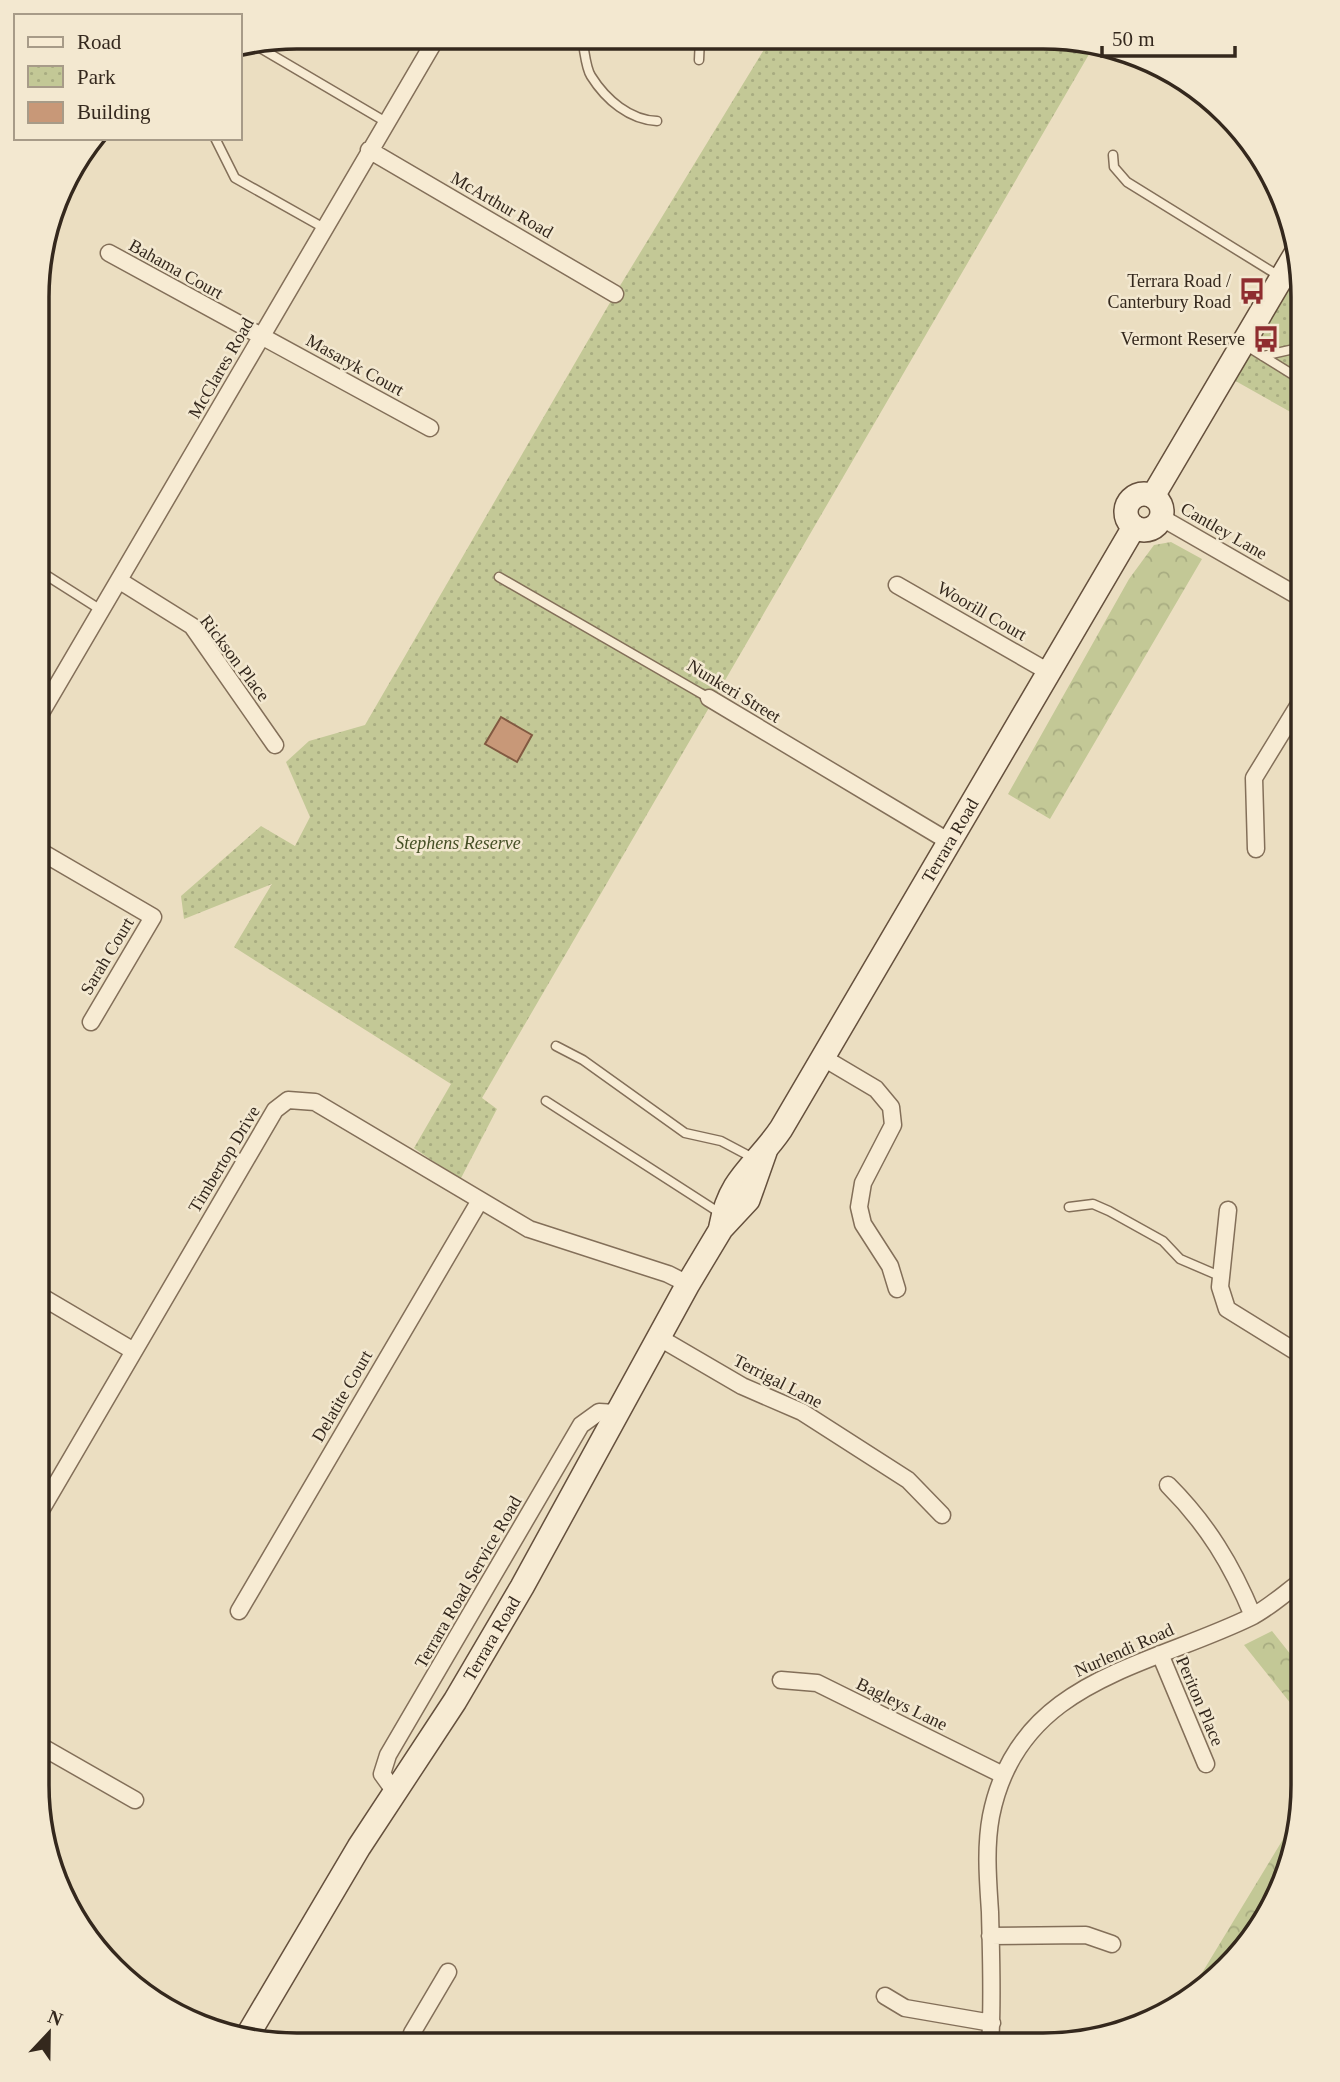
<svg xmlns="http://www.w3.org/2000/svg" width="1340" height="2082" viewBox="0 0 1340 2082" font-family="Georgia,serif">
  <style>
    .forest { fill: url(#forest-crowns) }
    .park { fill: url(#park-dots) }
    .building { fill: #c89878; stroke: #815941; stroke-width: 2 }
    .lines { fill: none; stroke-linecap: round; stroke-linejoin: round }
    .lane-casing { stroke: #836f59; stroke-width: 11 }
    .street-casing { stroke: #836f59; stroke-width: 19 }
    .secondary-casing { stroke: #65503d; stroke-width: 26 }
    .lane { stroke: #f7ebd3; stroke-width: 8 }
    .street { stroke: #f7ebd3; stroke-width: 16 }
    .secondary { stroke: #f7ebd3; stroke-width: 23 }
    .labels { text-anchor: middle; stroke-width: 5; stroke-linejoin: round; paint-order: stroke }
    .street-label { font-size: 18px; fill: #34281d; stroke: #f3e8d0 }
    .poi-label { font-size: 18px; fill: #34281d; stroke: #f3e8d0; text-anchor: end }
    .park-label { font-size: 18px; font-style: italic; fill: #454f25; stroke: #f3e8d0 }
    .rim { fill: none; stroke: #34281d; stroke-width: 3.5 }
  </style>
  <defs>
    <pattern id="forest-crowns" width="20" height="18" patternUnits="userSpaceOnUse" patternTransform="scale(1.75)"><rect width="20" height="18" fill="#c3c896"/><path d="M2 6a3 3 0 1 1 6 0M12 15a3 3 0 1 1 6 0" fill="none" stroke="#a8ac81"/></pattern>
    <pattern id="park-dots" width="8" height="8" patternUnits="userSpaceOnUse" patternTransform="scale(1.75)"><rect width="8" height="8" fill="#c3c896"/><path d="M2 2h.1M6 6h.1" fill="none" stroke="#a8ac81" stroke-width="1.8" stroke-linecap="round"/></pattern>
  </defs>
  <rect width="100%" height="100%" fill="#ebdec1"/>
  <!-- forest -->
  <path class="forest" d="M 1171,542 L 1202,559 L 1050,819 L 1008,794 L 1129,579 L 1154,545 Z
    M 1272,1631 L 1303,1670 L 1303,1719 L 1244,1645 Z
    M 1302,1808 C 1298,1827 1295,1847 1290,1866 C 1277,1914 1227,1976 1185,2001 Z"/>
  <!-- park -->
  <path class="park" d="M 771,38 L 1077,39 L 1095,44 L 482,1098 L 497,1109 L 460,1180 L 414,1148 L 451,1084 L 234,947 L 272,884 L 184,919 L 181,896 L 261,826 L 295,846 L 310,817 L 286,762 L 309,741 L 365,725 L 615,294 Z
    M 1298,269 L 1303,297 L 1303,419 L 1232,379 Z"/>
  <!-- building -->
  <path class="building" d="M 501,717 L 532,735 L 517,762 L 485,744 Z"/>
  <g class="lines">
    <defs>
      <path id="lane" d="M 593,38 L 583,44 C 585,54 586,68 591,76 C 606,100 630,120 657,121
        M 255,45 L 386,122
        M 699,60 L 700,38
        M 215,138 L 235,178 L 324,228
        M 1113,155 L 1114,167 L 1127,182 L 1279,276
        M 1245,345 L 1303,381
        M 1263,356 L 1303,347
        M 38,570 L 101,610
        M 499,577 L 709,698
        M 556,1046 L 583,1060 L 685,1133 L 721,1141 L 755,1159
        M 546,1101 L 723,1215
        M 1069,1207 L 1093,1204 L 1109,1211 L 1163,1241 L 1180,1259 L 1222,1277"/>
      <path id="street" d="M 369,150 L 615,294
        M 109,253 L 430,428
        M 1162,518 L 1303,599
        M 120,581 L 192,626 L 275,745
        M 897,585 L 1047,671
        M 709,698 L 948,841
        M 38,718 L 437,37
        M 1256,849 L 1254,778 L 1303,698
        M 38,850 L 153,917 L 91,1022
        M 822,1057 L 876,1089 L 891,1107 L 893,1125 L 863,1183 L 859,1207 L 863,1224 L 890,1266 L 897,1289
        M 1228,1210 L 1220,1287 L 1227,1309 L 1303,1356
        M 37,1294 L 132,1350
        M 658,1337 L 742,1386 L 802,1412 L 908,1480 L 942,1515
        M 1168,1485 C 1207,1524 1232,1565 1253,1616
        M 37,1517 L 275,1110 L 288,1100 L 315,1102 L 529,1229 L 668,1274 L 688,1284
        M 239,1611 L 479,1202
        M 1160,1654 L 1206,1764
        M 781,1680 L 817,1683 L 1003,1775
        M 37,1744 L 135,1800
        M 395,1792 L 382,1774 L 388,1755 L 581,1425 L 599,1412 L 616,1413
        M 990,1936 L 1086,1935 L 1112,1944
        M 885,1996 L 905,2008 L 992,2023
        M 414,2043 L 412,2033 L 448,1972
        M 990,2045 C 993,2001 991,1956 990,1912 C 988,1881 985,1848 991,1816 C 1018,1680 1146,1668 1251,1617 C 1269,1608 1286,1592 1303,1580"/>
      <g id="secondary">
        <circle cx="1144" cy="512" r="18"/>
        <path d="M 1153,496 L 1295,255"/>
        <path id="s1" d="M 721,1226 C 730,1177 756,1166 781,1129 L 1134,527"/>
        <path id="s2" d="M 246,2038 L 359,1847 L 455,1701 L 522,1587 L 688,1284 L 721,1229 L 748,1200 L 765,1152"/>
      </g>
    </defs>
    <!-- lane casing -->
    <use href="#lane" class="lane-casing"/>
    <!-- street casing -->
    <use href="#street" class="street-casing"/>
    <!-- secondary casing -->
    <use href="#secondary" class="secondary-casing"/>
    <!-- lane -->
    <use href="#lane" class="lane"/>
    <!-- street -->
    <use href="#street" class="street"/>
    <!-- secondary -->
    <use href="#secondary" class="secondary"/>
  </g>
  <!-- icons -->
  <defs>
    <symbol id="bus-bare" viewBox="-9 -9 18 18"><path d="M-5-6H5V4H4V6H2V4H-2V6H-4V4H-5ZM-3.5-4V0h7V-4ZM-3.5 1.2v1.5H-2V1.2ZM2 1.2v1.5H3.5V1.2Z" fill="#8f2d2f" stroke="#f3e8d0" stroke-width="2.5" paint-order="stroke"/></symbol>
  </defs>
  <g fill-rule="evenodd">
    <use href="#bus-bare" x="1233" y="272" width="38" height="38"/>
    <use href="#bus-bare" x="1247" y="320" width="38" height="38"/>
  </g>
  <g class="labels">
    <!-- street labels -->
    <g class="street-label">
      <text transform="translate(502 205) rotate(30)" y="6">McArthur Road</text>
      <text transform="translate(176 269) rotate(29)" y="6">Bahama Court</text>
      <text transform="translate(355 365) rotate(29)" y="6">Masaryk Court</text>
      <text transform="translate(221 368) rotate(-60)" y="6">McClares Road</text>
      <text transform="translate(1224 531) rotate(30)" y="6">Cantley Lane</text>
      <text transform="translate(982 611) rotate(30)" y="6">Woorill Court</text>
      <text transform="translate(235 658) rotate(53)" y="6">Rickson Place</text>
      <text transform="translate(734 691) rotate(31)" y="6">Nunkeri Street</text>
      <text dy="6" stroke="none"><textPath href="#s1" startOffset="450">Terrara Road</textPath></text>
      <text transform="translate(107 956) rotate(-59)" y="6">Sarah Court</text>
      <text transform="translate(224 1159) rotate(-59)" y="6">Timbertop Drive</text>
      <text transform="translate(778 1381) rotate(27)" y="6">Terrigal Lane</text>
      <text transform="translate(342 1396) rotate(-60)" y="6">Delatite Court</text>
      <text transform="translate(468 1582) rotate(-60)" y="6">Terrara Road Service Road</text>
      <text dy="6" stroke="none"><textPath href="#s2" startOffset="469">Terrara Road</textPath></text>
      <text transform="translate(1124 1650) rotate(-24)" y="6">Nurlendi Road</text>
      <text transform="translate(1200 1701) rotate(67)" y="6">Periton Place</text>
      <text transform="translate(902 1704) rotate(26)" y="6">Bagleys Lane</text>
    </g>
    <!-- poi labels -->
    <g class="poi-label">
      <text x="1231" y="287">Terrara Road /<tspan x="1231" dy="21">Canterbury Road</tspan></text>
      <text x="1245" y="345">Vermont Reserve</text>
    </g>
    <!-- park labels -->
    <g class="park-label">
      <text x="458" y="849">Stephens Reserve</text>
    </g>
  </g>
  <!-- crop -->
  <path d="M0 0H1340V2082H0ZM297 49H1043A248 248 0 0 1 1291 297V1785A248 248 0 0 1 1043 2033H297A248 248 0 0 1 49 1785V297A248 248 0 0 1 297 49Z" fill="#f3e8d0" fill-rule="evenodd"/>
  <path class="rim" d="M297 49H1043A248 248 0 0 1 1291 297V1785A248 248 0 0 1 1043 2033H297A248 248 0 0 1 49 1785V297A248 248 0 0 1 297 49Z"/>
  <!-- legend -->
  <rect x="14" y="14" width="228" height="126" fill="#f3e8d0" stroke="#a79b88" stroke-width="2"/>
  <rect x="28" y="37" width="35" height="10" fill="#f7ebd3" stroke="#a79b88" stroke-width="2"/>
  <text x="77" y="49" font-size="21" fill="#34281d">Road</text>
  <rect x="28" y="66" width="35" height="21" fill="url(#park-dots)" stroke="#a79b88" stroke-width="2"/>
  <text x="77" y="84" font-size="21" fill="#34281d">Park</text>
  <rect x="28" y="102" width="35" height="21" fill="#c89878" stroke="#a79b88" stroke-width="2"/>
  <text x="77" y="119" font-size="21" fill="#34281d">Building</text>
  <!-- north arrow -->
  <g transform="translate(49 2033) rotate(22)" stroke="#f3e8d0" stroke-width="5" paint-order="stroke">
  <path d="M0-5L12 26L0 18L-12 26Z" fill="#34281d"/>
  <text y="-10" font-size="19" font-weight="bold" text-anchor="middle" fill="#34281d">N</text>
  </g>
  <!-- scale -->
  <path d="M1102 46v10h133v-10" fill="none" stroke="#34281d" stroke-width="3.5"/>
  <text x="1112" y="46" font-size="21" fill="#34281d" stroke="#f3e8d0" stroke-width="5" paint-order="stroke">50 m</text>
</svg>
